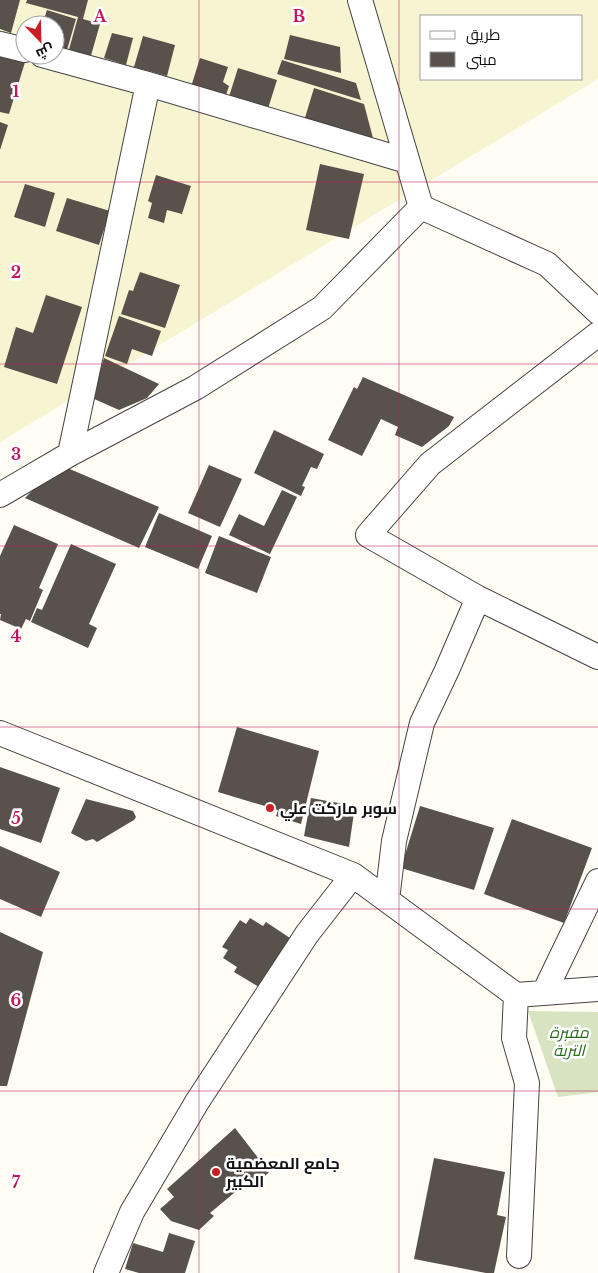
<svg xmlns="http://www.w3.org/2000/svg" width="598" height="1273" viewBox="0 0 598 1273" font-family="'Libre Baskerville',Cairo,serif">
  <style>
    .farmland { fill: #f7f4d1; fill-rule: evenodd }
    .cemetery { fill: #d8e3c1 }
    .building { fill: #59514c }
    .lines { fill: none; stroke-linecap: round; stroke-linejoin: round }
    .street-casing { stroke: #434343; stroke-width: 26 }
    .street { stroke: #fff; stroke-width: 24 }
    .grid { fill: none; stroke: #c2185b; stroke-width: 1; stroke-opacity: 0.55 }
    .poi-dot { fill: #c82025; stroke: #fff; stroke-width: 2 }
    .labels { text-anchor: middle; stroke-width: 5; stroke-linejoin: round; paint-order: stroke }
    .poi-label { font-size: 16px; font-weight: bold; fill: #101010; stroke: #fff; text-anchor: start }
    .park-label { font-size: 16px; font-style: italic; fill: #2b6c1c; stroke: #fff }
    .grid-label { font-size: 16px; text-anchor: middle; font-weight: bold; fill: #c2185b; stroke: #fff; stroke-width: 5; stroke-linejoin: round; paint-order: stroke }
  </style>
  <rect width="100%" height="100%" fill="#fffdf3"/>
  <!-- farmland -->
  <path class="farmland" d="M 0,0 L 598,0 L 598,79 L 0,442 ZM 422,16 L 582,16 L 582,79 L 422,79 ZM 25,25 L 55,25 L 55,55 L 25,55 Z"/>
  <!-- cemetery -->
  <path class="cemetery" d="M 528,1011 L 598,1012 L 598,1092 L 558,1097 Z"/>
  <!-- building -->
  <path class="building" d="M 0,0 L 20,0 L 11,33 L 0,29 Z
    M 27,0 L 88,0 L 83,19 L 100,24 L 90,59 L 68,53 L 78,17 L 26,3 Z
    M 47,10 L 76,19 L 67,50 L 55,46 L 55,25 L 42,25 Z
    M 112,33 L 133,38 L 126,65 L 104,58 Z
    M 290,35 L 340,47 L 341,73 L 284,59 Z
    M 143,36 L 175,45 L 167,76 L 134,67 Z
    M 0,51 L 26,59 L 9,114 L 0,112 Z
    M 200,58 L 228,67 L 223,82 L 229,86 L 224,101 L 190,90 Z
    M 282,60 L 356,83 L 361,100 L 277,74 Z
    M 238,68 L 277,80 L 266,115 L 227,103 Z
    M 314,88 L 364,104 L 374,142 L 304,121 Z
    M 0,122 L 8,125 L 0,150 Z
    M 320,164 L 364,174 L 349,239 L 306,230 Z
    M 156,175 L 191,186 L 182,214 L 167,210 L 164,223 L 148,218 L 152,203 L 148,201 Z
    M 25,184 L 55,193 L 45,227 L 14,217 Z
    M 67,198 L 110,211 L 99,245 L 56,231 Z
    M 140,272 L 180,285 L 165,328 L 121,314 L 129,290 L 133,291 Z
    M 46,295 L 82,307 L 57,384 L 4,367 L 16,327 L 33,333 Z
    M 119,316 L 161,331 L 152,356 L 132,349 L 127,364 L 105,356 Z
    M 104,358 L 159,384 L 147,398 L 119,410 L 92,398 Z
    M 363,377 L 454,417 L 449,426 L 422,447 L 395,435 L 398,427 L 381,419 L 362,456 L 328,440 L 354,387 L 357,389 Z
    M 274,430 L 324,454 L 317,469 L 311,467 L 302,486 L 305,487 L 301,496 L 254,473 Z
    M 58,464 L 159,507 L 139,548 L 25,498 Z
    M 209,465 L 242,479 L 220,527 L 188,513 Z
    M 282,490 L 297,497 L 270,554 L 229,535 L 239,514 L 264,526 Z
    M 159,513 L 212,536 L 198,569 L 145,547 Z
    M 14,525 L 58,544 L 39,588 L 43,590 L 30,621 L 26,619 L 21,629 L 0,620 L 1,614 L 0,614 L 0,556 Z
    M 219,536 L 271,557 L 257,593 L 205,573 Z
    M 71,544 L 116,564 L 89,624 L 97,628 L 88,648 L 31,622 L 37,608 L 42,610 Z
    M 237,727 L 319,751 L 301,824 L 276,816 L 278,810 L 218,792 Z
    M 0,767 L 60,788 L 41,843 L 0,829 Z
    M 311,798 L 355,806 L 349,847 L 304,836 Z
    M 86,799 L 133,811 L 136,817 L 134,820 L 97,842 L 93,839 L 86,841 L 71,833 Z
    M 420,806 L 494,828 L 474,890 L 401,868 Z
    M 512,819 L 592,848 L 564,923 L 484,894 Z
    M 0,846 L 60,872 L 41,917 L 0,899 Z
    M 250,918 L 263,926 L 266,922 L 290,938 L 259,987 L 234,972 L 237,967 L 223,958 L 228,950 L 222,947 L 240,920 L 246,924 Z
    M 0,932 L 43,952 L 7,1086 L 0,1086 Z
    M 235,1128 L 269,1172 L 257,1184 L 252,1178 L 210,1213 L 214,1216 L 199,1230 L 171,1221 L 160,1209 L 174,1197 L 167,1189 Z
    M 434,1158 L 505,1172 L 497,1215 L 506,1217 L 494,1273 L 486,1273 L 414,1259 Z
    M 169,1233 L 195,1241 L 185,1273 L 139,1273 L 125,1269 L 133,1243 L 163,1252 Z"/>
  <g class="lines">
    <defs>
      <path id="street" d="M 360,0 L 421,207 L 547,264 L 598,312
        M 0,44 L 25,50
        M 42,55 L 148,84 L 407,161
        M 598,334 L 430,464 L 368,535 L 478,598 L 598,657
        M 70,454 L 148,84
        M 0,495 L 70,454 L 195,388 L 322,308 L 421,207
        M 0,733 L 353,875 L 516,995 L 598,989
        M 387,900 L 394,841 L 422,723 L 447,670 L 478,598
        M 544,993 L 598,881
        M 516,995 L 514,1038 L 527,1083 L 519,1256
        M 106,1273 L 132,1212 L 197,1102 L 307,934 L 353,875"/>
    </defs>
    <!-- street casing -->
    <use href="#street" class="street-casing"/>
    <!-- street -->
    <use href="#street" class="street"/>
  </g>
  <!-- grid -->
  <path class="grid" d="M 199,0 L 199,1273M 399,0 L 399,1273M 0,182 L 598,182M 0,364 L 598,364M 0,546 L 598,546M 0,727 L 598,727M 0,909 L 598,909M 0,1091 L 598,1091"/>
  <!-- markers -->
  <g class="poi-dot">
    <circle cx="270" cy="808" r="5"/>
    <circle cx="216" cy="1172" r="5"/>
  </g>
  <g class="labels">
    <!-- poi labels -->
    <g class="poi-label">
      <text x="280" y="814">سوبر ماركت علي</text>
      <text x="226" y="1169">جامع المعضمية<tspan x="226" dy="18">الكبير</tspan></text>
    </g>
    <!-- park labels -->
    <g class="park-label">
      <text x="569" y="1038">مقبرة<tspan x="569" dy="18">التربة</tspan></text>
    </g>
  </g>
  <g class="grid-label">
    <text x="100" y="22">A</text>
    <text x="299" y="22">B</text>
    <text x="16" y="97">1</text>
    <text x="16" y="278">2</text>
    <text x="16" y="460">3</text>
    <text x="16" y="642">4</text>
    <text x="16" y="824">5</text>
    <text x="16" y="1006">6</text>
    <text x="16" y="1188">7</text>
  </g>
  <!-- legend -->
  <rect x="420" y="15" width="162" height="65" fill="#ffffff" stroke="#9f9f9f"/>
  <rect x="430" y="31" width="25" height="8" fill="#ffffff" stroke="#9f9f9f"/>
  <text x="466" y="40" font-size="15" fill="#101010">طريق</text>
  <rect x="430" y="52" width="25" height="15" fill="#59514c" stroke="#9f9f9f"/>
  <text x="466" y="65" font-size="15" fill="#101010">مبنى</text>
  <!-- north arrow -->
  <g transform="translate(40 40) rotate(157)"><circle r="24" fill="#ffffff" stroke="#9f9f9f"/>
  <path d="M0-4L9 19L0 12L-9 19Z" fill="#c82025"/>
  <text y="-8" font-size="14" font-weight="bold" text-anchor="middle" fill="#101010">ش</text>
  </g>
</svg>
